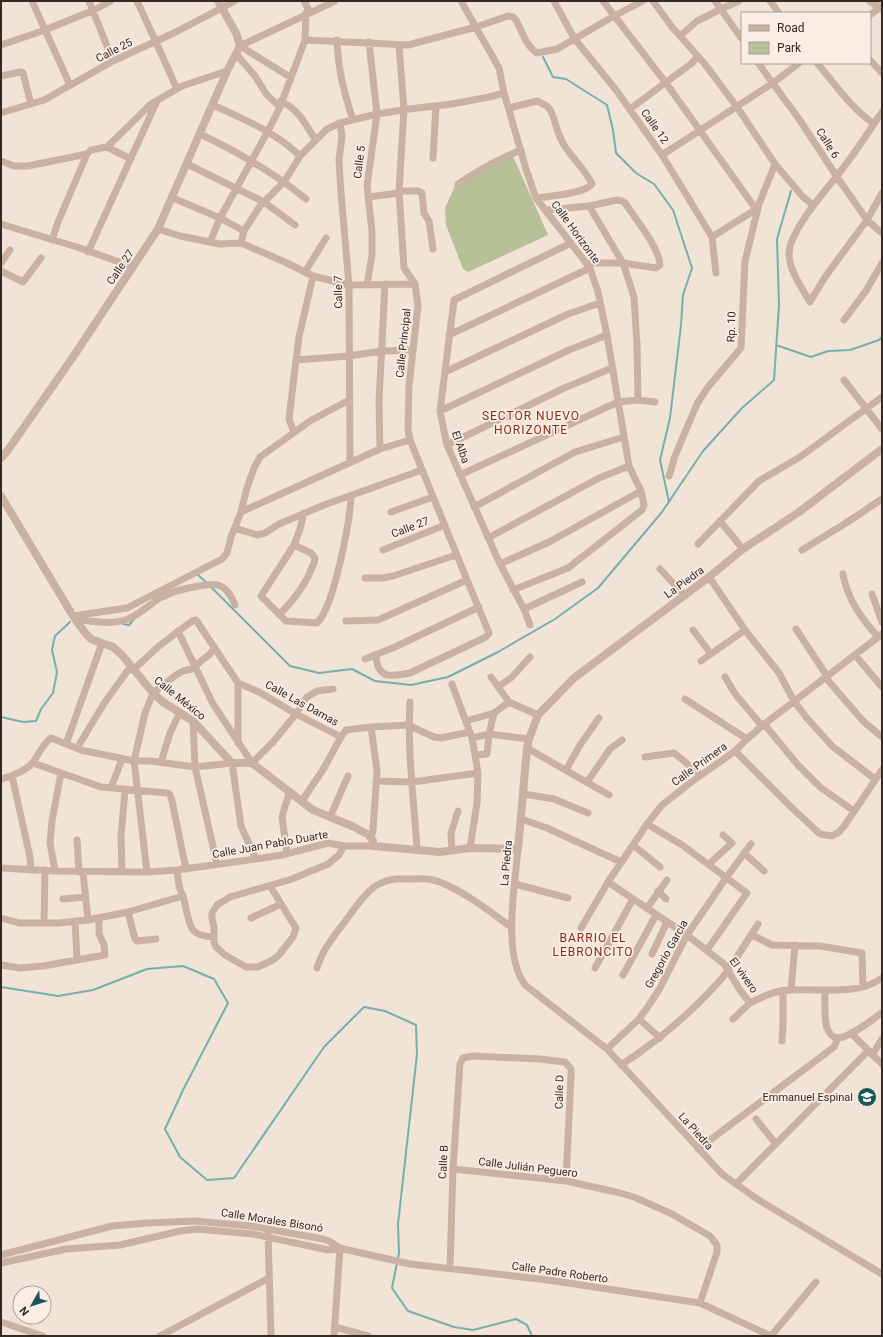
<svg xmlns="http://www.w3.org/2000/svg" width="883" height="1337" viewBox="0 0 883 1337" font-family="Roboto,sans-serif">
  <style>
    .green { fill: #b6c197 }
    .lines { fill: none; stroke-linecap: round; stroke-linejoin: round }
    .stream { stroke: #75b0ae; stroke-width: 2 }
    .minor { stroke: #cab2a3; stroke-width: 7 }
    .tertiary { stroke: #cab2a3; stroke-width: 8 }
    .labels { text-anchor: middle; stroke-width: 3.5; stroke-linejoin: round; paint-order: stroke }
    .street-label { font-size: 11px; fill: #352925; stroke: #faeee4 }
    .poi-label { font-size: 11px; fill: #352925; stroke: #faeee4; text-anchor: end }
    .neighbourhood-label { font-size: 12px; letter-spacing: 1px; fill: #872d1b; stroke: #faeee4 }
  </style>
  <rect width="100%" height="100%" fill="#f2e3d7"/>
  <!-- green -->
  <path class="green" d="M 513,156 L 548,235 L 468,272 L 463,269 L 446,225 L 445,208 L 455,186 L 465,177 Z"/>
  <g class="lines">
    <!-- stream -->
    <path class="stream" d="M 543,57 L 553,77 L 566,79 L 607,105 L 613,130 L 616,153 L 636,173 L 654,184 L 673,210 L 692,268 L 683,295 L 681,325 L 670,418 L 660,460 L 669,502
      M 776,345 L 811,357 L 828,351 L 850,350 L 879,340 L 882,337
      M 197,574 L 207,583
      M 210,586 L 290,666 L 319,673 L 352,669 L 375,681 L 411,685 L 448,677 L 498,652 L 555,619 L 598,588 L 662,512 L 703,451 L 742,408 L 774,380 L 779,305 L 777,239 L 791,191
      M 123,624 L 129,625 L 135,618
      M 1,717 L 23,722 L 36,721 L 41,709 L 53,693 L 57,672 L 52,650 L 55,636 L 70,622
      M 1,987 L 58,996 L 93,990 L 147,969 L 183,966 L 214,979 L 228,1003 L 183,1090 L 165,1129 L 180,1157 L 207,1180 L 234,1178 L 324,1047 L 364,1007 L 385,1011 L 416,1025 L 417,1054 L 398,1224 L 399,1253 L 392,1288 L 408,1311 L 454,1327 L 473,1330 L 516,1319 L 527,1325 L 532,1336"/>
    <!-- minor -->
    <path class="minor" d="M 32,1 L 70,85
      M 89,1 L 113,61
      M 137,1 L 156,42 L 177,89
      M 304,1 L 310,12
      M 461,1 L 499,68 L 504,93 L 526,169 L 536,198 L 590,268 L 598,292 L 607,335 L 629,466 L 641,491 L 644,505 L 642,510 L 568,568 L 513,590
      M 554,1 L 574,38 L 616,90 L 662,155 L 712,237 L 716,273
      M 603,1 L 666,83 L 753,205 L 758,208
      M 653,1 L 672,27 L 704,63 L 737,107 L 775,164 L 803,197 L 813,205
      M 715,1 L 742,39
      M 770,1 L 779,13
      M 870,15 L 882,6
      M 680,36 L 697,21 L 721,9 L 739,1
      M 305,40 L 408,45 L 476,27 L 508,16 L 513,17 L 516,20 C 522,31 526,46 537,53 L 557,49 L 614,16 L 643,1
      M 337,40 C 338,70 344,92 353,120
      M 1,45 L 45,30 L 94,10 L 111,1
      M 240,46 L 335,1
      M 240,46 L 290,77
      M 236,54 L 255,76 L 267,95 L 280,107
      M 870,60 L 882,73
      M 758,63 L 799,119 L 837,177 L 867,220 L 882,233
      M 817,63 C 835,84 851,108 874,124
      M 1,76 L 21,72 L 23,73 L 31,104
      M 281,101 C 300,111 304,123 316,140
      M 213,105 C 245,120 274,131 300,156
      M 509,108 L 537,101 C 541,103 546,105 548,107 C 554,113 556,129 560,137 C 567,155 584,166 592,184 C 584,194 550,196 536,198
      M 630,109 L 692,63 L 698,56
      M 882,112 C 871,128 861,144 849,160 C 834,182 788,229 789,255 C 790,272 802,288 810,302 L 825,277 L 867,220 L 882,193
      M 1,113 L 44,100 L 113,61 L 176,32 L 235,1
      M 340,123 L 342,136 L 339,160 L 341,193 L 349,285 L 350,462
      M 200,134 C 238,152 273,172 306,199
      M 107,147 L 151,104 L 182,86 L 227,71
      M 107,147 L 131,159
      M 662,155 L 773,83 L 799,63
      M 433,158 L 436,106
      M 1,161 L 14,166 L 28,166 L 87,154
      M 187,164 L 264,202 L 295,225
      M 458,184 C 478,170 499,159 521,150
      M 399,191 L 418,191 L 422,193 L 424,213 L 429,221 L 433,249
      M 369,197 L 399,193
      M 173,198 L 220,218 L 244,231
      M 589,206 L 623,263 L 634,297 L 637,344 L 638,400
      M 546,210 L 589,206 L 617,200 L 622,201 L 625,203 C 635,218 660,249 660,265 L 656,268 L 623,263 L 587,263
      M 1,224 L 80,248 L 133,267
      M 158,229 L 180,236 L 220,244 L 241,243 L 287,263 L 313,276 L 349,285 L 415,284
      M 712,237 L 758,208
      M 52,240 L 58,222 L 87,154 L 91,150 L 107,147
      M 210,242 L 220,218 L 268,131 L 280,107 L 305,40 L 306,13
      M 241,243 L 244,231 L 260,206 L 284,182 L 300,156 L 327,129 L 340,123 L 377,114 L 409,109 L 452,104 L 489,97 L 504,93
      M 88,252 L 157,101
      M 1,263 L 10,250
      M 1,271 L 23,282 L 41,258
      M 305,272 L 326,238
      M 367,285 L 372,255 L 372,231 L 367,186 L 377,114 L 369,42
      M 844,320 L 866,291 L 882,263
      M 449,335 L 590,268
      M 296,360 L 349,356 L 382,351 L 413,350
      M 445,372 L 568,314 L 600,303
      M 844,380 L 882,429
      M 440,411 L 569,350 L 607,335
      M 294,432 L 289,419 L 296,360 L 299,337 L 313,276
      M 447,445 L 562,389 L 612,368
      M 380,449 L 379,401 L 385,284
      M 460,475 L 618,402 L 638,400 L 655,402
      M 669,476 L 675,456 L 697,404 L 708,387 L 741,348 L 745,261 L 759,204 L 775,164
      M 474,507 L 575,452 L 624,437
      M 241,512 L 380,449 L 410,440
      M 391,512 L 433,497
      M 304,513 L 300,529 L 294,545 L 261,596 L 286,621 L 317,623 C 334,607 350,521 351,496
      M 720,521 L 743,549
      M 235,528 L 257,535 L 265,533 L 279,524 L 324,505 L 422,470
      M 488,538 L 599,478 L 629,466
      M 698,544 L 759,481 L 800,457 L 882,397
      M 383,550 L 445,525
      M 802,550 L 846,523 L 882,499
      M 500,564 L 549,542 L 641,491
      M 660,569 L 684,595
      M 843,574 C 847,599 862,619 878,637
      M 709,577 L 745,630 L 779,673 L 794,701 L 806,717 L 832,746 L 875,779
      M 365,578 L 383,578 L 393,576 L 456,555
      M 872,594 L 882,622
      M 524,609 L 582,582
      M 280,614 C 294,600 307,582 314,563 L 315,558 L 311,553 L 294,545
      M 73,616 L 127,608 L 222,559 L 227,553 L 231,537 L 241,512 L 246,491 L 254,468 L 260,457 L 310,421 L 349,400
      M 76,619 C 91,621 109,625 125,620 C 139,616 149,604 162,597 C 172,592 182,589 194,587 C 216,582 226,582 235,605
      M 346,621 L 378,620 L 467,580
      M 530,625 L 524,609 L 500,564 L 447,445 L 440,411 L 454,300 L 571,243
      M 796,629 L 827,676
      M 693,630 L 711,654
      M 178,631 L 213,704 L 252,763 L 273,742 L 296,714 L 306,698 L 317,691 L 333,689
      M 376,655 C 377,679 390,677 410,673 L 486,637 L 489,633 L 467,580 L 410,440 L 408,430 L 409,386 L 418,306 L 415,284 L 404,268 L 399,191 L 404,110 L 399,45
      M 855,655 L 882,687
      M 365,659 L 395,647 L 479,607
      M 701,661 L 745,630
      M 195,666 L 210,654 L 214,648
      M 133,670 L 159,646 L 192,621 L 196,620 L 238,683 L 238,743
      M 491,677 L 509,702 L 538,715
      M 725,677 L 736,695 L 762,726
      M 825,677 L 863,721 L 882,737
      M 238,683 L 259,692 L 296,714 L 341,737 L 346,730 L 371,727 L 408,725 L 434,737 L 441,738 L 470,732
      M 452,684 L 472,738 L 478,773 L 477,803 L 470,848
      M 498,687 L 512,677 L 530,657
      M 685,699 L 747,739
      M 410,702 C 407,751 414,800 417,849
      M 193,721 L 195,767 L 217,864
      M 466,721 L 494,713 L 509,702
      M 764,724 L 798,765 L 821,788 L 854,811
      M 472,738 L 489,734 L 529,739
      M 66,744 L 102,643
      M 77,748 L 105,702 L 131,666
      M 527,748 L 609,795
      M 735,751 L 791,807 L 820,834 L 832,836 L 839,832 L 845,825 L 882,770
      M 475,755 L 487,754 L 489,734 L 494,713
      M 645,757 L 674,753 L 701,775
      M 161,762 L 170,733 L 180,712
      M 33,763 L 101,787 L 167,793 L 170,795 L 172,801 L 186,869
      M 566,770 L 580,745 L 599,718
      M 12,776 L 30,857 L 31,870
      M 1,779 C 12,776 27,771 34,761 C 39,753 43,744 51,738 L 81,750 L 134,761 L 151,761 L 195,767 L 232,763 L 241,826 L 256,859
      M 377,781 L 412,782 L 478,773
      M 587,782 L 610,749 L 622,740
      M 111,788 L 122,759
      M 524,794 L 554,799 L 588,813
      M 302,801 L 324,768 L 341,737
      M 330,817 L 348,776
      M 521,819 L 547,828 L 621,862
      M 647,824 L 682,845 L 747,893 L 707,950
      M 371,837 L 373,830 L 377,771 L 371,727
      M 77,840 L 79,872
      M 633,845 L 660,867
      M 518,849 C 515,887 502,953 525,985 L 607,1049 L 722,1174 L 757,1199 L 882,1274
      M 452,850 L 451,833 L 458,811
      M 287,853 L 282,817 L 285,806 L 290,792
      M 744,853 L 764,871
      M 709,864 L 732,843 L 723,835
      M 1,868 L 55,871 L 147,872 L 177,870 L 256,859 L 282,855 L 328,843 L 344,846 L 373,846
      M 177,870 C 178,876 178,883 180,889 C 182,894 184,899 185,904 C 190,925 188,936 214,937
      M 55,871 L 50,843 L 52,821 L 61,773
      M 83,872 L 88,920
      M 122,872 L 121,836 L 125,790
      M 147,872 L 134,761 L 145,713 L 153,693 L 176,675 L 183,671 L 196,668
      M 608,882 L 687,935 L 724,964 L 740,990 L 750,1003 C 761,998 770,992 782,991 C 812,986 855,998 882,978
      M 515,884 L 568,898
      M 270,886 L 296,928 L 293,937 L 279,955 L 273,960 L 258,967 L 246,967 L 225,955 L 216,947 L 214,942 L 214,927 L 212,919 L 212,913 L 217,905 L 230,897 L 292,879 L 328,864 L 339,855 L 344,846
      M 658,891 L 666,899
      M 63,899 L 85,897
      M 647,908 L 667,880
      M 128,912 L 135,939 L 137,941 L 156,939
      M 1,918 L 19,923 L 59,923 L 88,920 L 128,912 L 183,896
      M 251,918 L 281,904
      M 75,921 L 77,959
      M 44,923 L 45,870
      M 581,928 L 608,882 L 647,824 L 662,805 L 690,783 L 735,751 L 747,739 L 762,726 L 882,634
      M 752,935 L 772,945 L 820,946 L 862,953 L 863,987
      M 652,954 L 667,922
      M 1,965 L 20,968 L 43,966 L 105,955 L 104,945 L 99,934 L 99,918
      M 317,968 C 322,950 337,932 349,916 C 356,906 364,895 374,887 C 384,880 395,878 406,879 C 415,879 425,878 433,880 C 457,886 491,912 511,927
      M 595,968 L 633,899
      M 728,968 L 737,957 L 758,924
      M 623,975 L 656,915
      M 791,990 L 795,945
      M 825,990 C 825,1001 824,1019 827,1028 C 829,1033 832,1038 838,1038 C 851,1037 871,1020 882,1013
      M 639,1019 L 660,1038
      M 733,1019 L 750,1003
      M 851,1033 L 882,1064
      M 782,1041 L 783,1025 L 783,990
      M 607,1049 L 639,1019 L 647,1008 L 660,988 L 687,935 L 726,878 L 751,844
      M 872,1055 L 882,1039
      M 621,1065 C 661,1039 698,1007 729,970
      M 756,1119 L 776,1144
      M 698,1149 L 834,1047 L 838,1038
      M 453,1169 L 566,1181 L 616,1192 L 634,1197 L 672,1214 L 710,1236 L 717,1245 L 717,1252 L 700,1303
      M 736,1184 L 868,1051
      M 268,1233 L 271,1336
      M 1,1255 L 112,1226 L 147,1223 L 195,1221 L 251,1226 L 323,1239 L 329,1241 L 340,1248
      M 1,1263 L 66,1249 L 120,1245 L 180,1231 L 197,1229 L 253,1234 L 328,1250 L 340,1248 L 348,1250 L 410,1264 L 548,1280 L 700,1303 L 771,1336 L 816,1282
      M 450,1268 L 453,1169 L 460,1064 L 463,1058 L 473,1056 L 540,1059 L 565,1062 L 571,1069 L 571,1076 L 566,1181
      M 1,1322 L 43,1336
      M 335,1327 L 368,1336
      M 160,1336 L 269,1278
      M 334,1336 L 340,1248"/>
    <!-- tertiary -->
    <path class="tertiary" d="M 870,1 L 882,9
      M 1,458 L 8,450 L 73,357 L 158,229 L 227,71 L 240,46 L 236,33 L 218,1
      M 1,496 L 73,616 L 86,634 L 91,639 L 113,647 L 122,655 L 153,693 L 163,702 L 193,721 L 232,763 L 252,763 L 313,810 L 352,826 L 369,835 L 373,841 L 373,846 L 440,852 L 470,848 L 518,849 L 527,748 L 529,739 L 538,715 L 574,678 L 709,577 L 743,549 L 799,512 L 882,449"/>
  </g>
  <!-- icons -->
  <defs>
    <symbol id="school-disc" viewBox="-11 -11 22 22"><circle r="9.5" fill="#1a5857" stroke="#faeee4"/><path d="M0-5L7-2L0 1L-7-2ZM-4 1L0 2.5L4 1V4Q0 6-4 4Z" fill="#fff"/></symbol>
  </defs>
  <g fill-rule="evenodd">
    <use href="#school-disc" x="856" y="1086" width="22" height="22"/>
  </g>
  <g class="labels">
    <!-- street labels -->
    <g class="street-label">
      <text transform="translate(114 50) rotate(-27)" y="4">Calle 25</text>
      <text transform="translate(655 126) rotate(55)" y="4">Calle 12</text>
      <text transform="translate(828 143) rotate(58)" y="4">Calle 6</text>
      <text transform="translate(359 162) rotate(-83)" y="4">Calle 5</text>
      <text transform="translate(576 232) rotate(54)" y="4">Calle Horizonte</text>
      <text transform="translate(120 267) rotate(-56)" y="4">Calle 27</text>
      <text transform="translate(338 292) rotate(-91)" y="4">Calle 7</text>
      <text transform="translate(731 327) rotate(-88)" y="4">Rp. 10</text>
      <text transform="translate(403 343) rotate(-84)" y="4">Calle Principal</text>
      <text transform="translate(461 447) rotate(71)" y="4">El Alba</text>
      <text transform="translate(410 527) rotate(-21)" y="4">Calle 27</text>
      <text transform="translate(684 582) rotate(-36)" y="4">La Piedra</text>
      <text transform="translate(180 698) rotate(39)" y="4">Calle México</text>
      <text transform="translate(302 703) rotate(29)" y="4">Calle Las Damas</text>
      <text transform="translate(699 764) rotate(-36)" y="4">Calle Primera</text>
      <text transform="translate(270 844) rotate(-10)" y="4">Calle Juan Pablo Duarte</text>
      <text transform="translate(506 863) rotate(-85)" y="4">La Piedra</text>
      <text transform="translate(666 954) rotate(-61)" y="4">Gregorio Garcia</text>
      <text transform="translate(744 975) rotate(55)" y="4">El vivero</text>
      <text transform="translate(559 1092) rotate(-88)" y="4">Calle D</text>
      <text transform="translate(696 1131) rotate(48)" y="4">La Piedra</text>
      <text transform="translate(443 1162) rotate(-87)" y="4">Calle B</text>
      <text transform="translate(528 1167) rotate(7)" y="4">Calle Julián Peguero</text>
      <text transform="translate(272 1220) rotate(9)" y="4">Calle Morales Bisonó</text>
      <text transform="translate(560 1272) rotate(8)" y="4">Calle Padre Roberto</text>
    </g>
    <!-- poi labels -->
    <g class="poi-label">
      <text x="853" y="1101">Emmanuel Espinal</text>
    </g>
    <!-- neighbourhood labels -->
    <g class="neighbourhood-label">
      <text x="531" y="420">SECTOR NUEVO<tspan x="531" dy="14">HORIZONTE</tspan></text>
      <text x="593" y="942">BARRIO EL<tspan x="593" dy="14">LEBRONCITO</tspan></text>
    </g>
  </g>
  <!-- border -->
  <rect width="883" height="1337" fill="none" stroke="#352925" stroke-width="4"/>
  <!-- legend -->
  <rect x="741" y="12" width="130" height="52" fill="#faeee4" stroke="#ab9f98"/>
  <rect x="749" y="25" width="20" height="6" fill="#cab2a3" stroke="#ab9f98"/>
  <text x="777" y="32" font-size="12" fill="#352925">Road</text>
  <rect x="749" y="42" width="20" height="12" fill="#b6c197" stroke="#ab9f98"/>
  <text x="777" y="52" font-size="12" fill="#352925">Park</text>
  <!-- north arrow -->
  <g transform="translate(32 1305) rotate(231)"><circle r="19" fill="#faeee4" stroke="#ab9f98"/>
  <path d="M0-3L7 15L0 10L-7 15Z" fill="#1a5857"/>
  <text y="-6" font-size="11" font-weight="bold" text-anchor="middle" fill="#352925">N</text>
  </g>
</svg>
